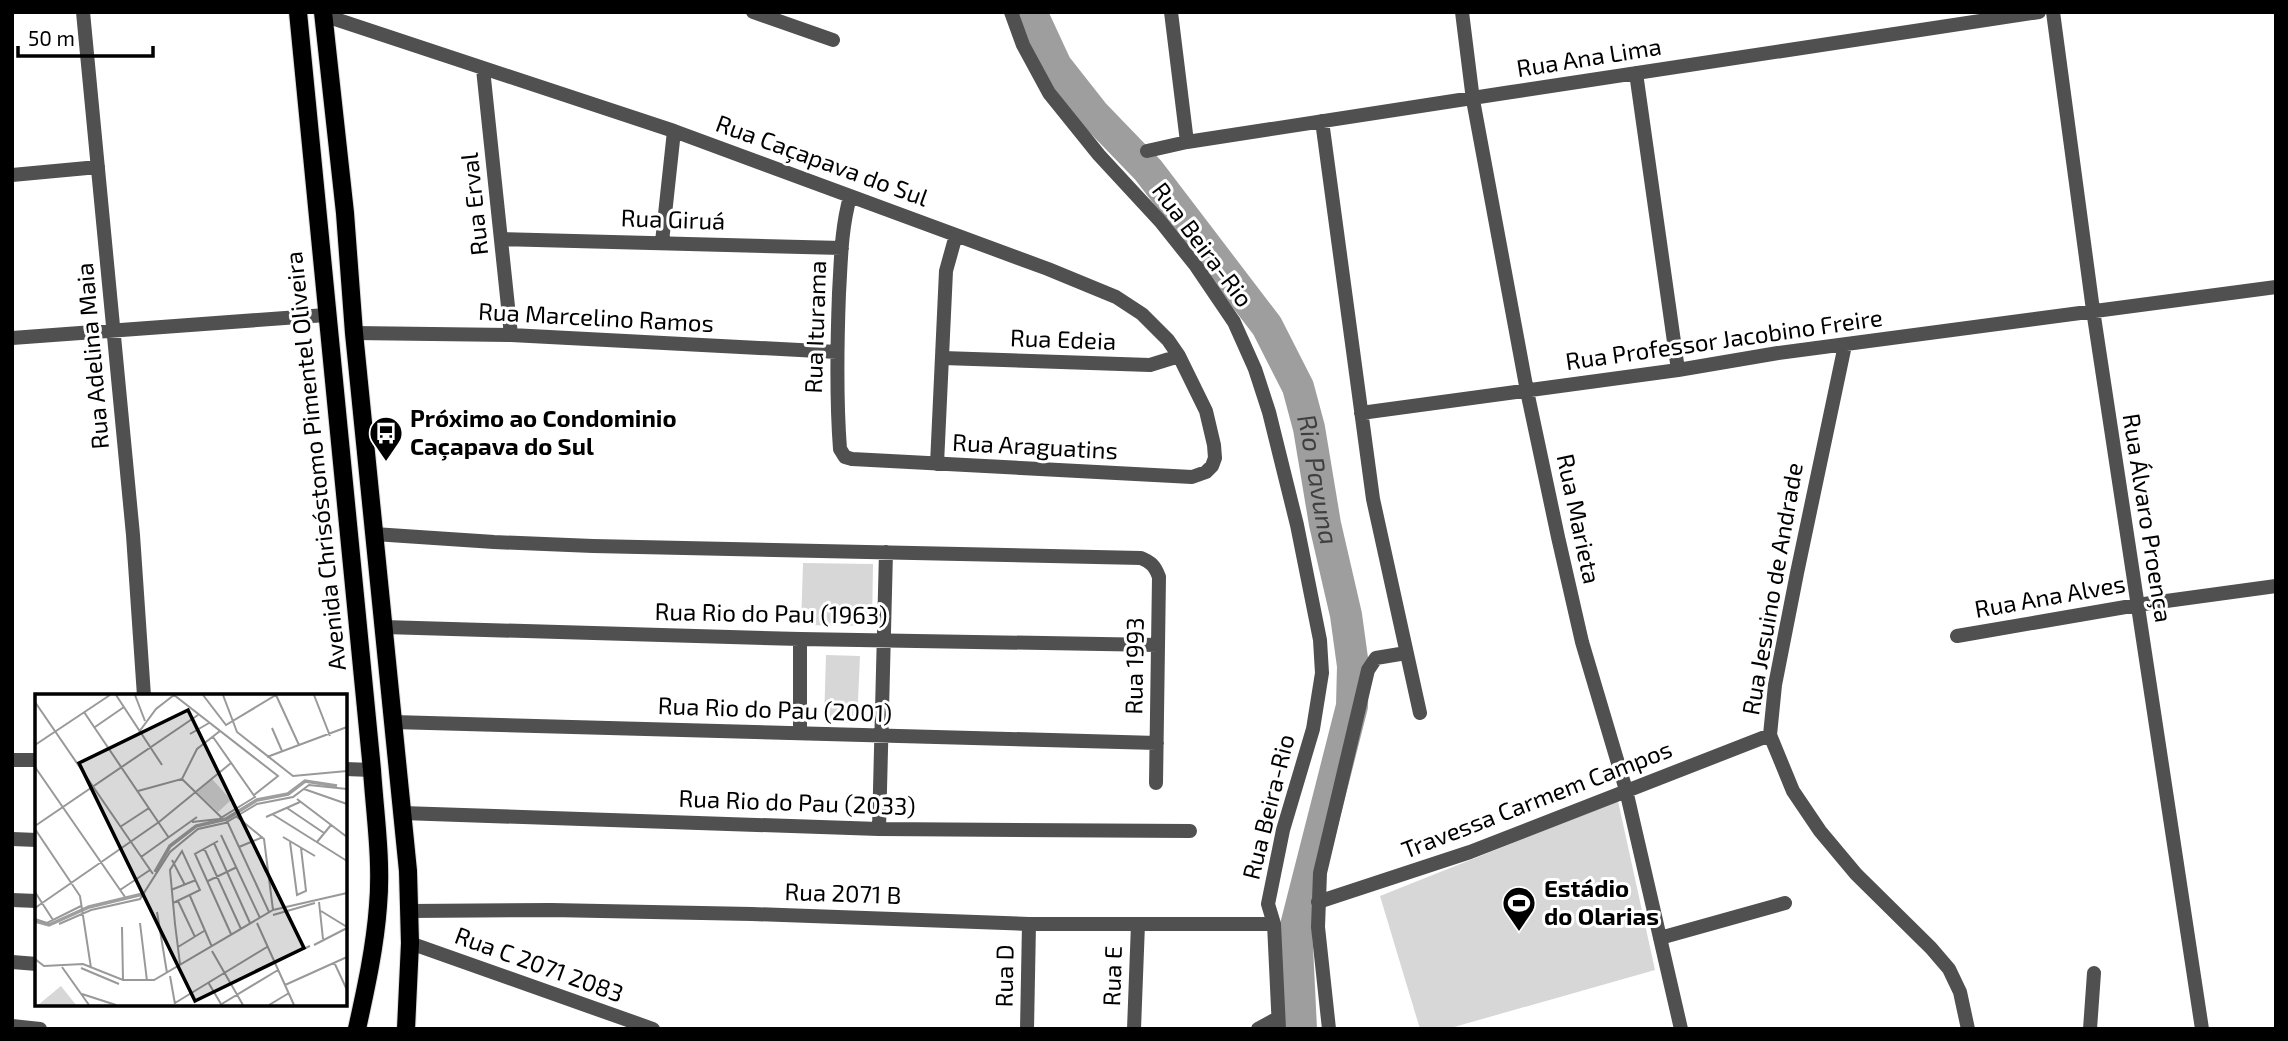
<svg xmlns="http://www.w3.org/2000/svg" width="2288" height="1041" viewBox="0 0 2288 1041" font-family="'Exo 2',sans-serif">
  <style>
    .green { fill: #d7d7d7 }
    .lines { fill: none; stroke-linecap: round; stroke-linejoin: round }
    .river { stroke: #9e9e9e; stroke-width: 32 }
    .primary-casing { stroke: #dbdbdb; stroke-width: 20 }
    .minor { stroke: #505050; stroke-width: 14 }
    .tertiary { stroke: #505050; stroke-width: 14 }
    .primary { stroke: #000; stroke-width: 18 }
    .labels { text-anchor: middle; stroke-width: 6; stroke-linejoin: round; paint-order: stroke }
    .street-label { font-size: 24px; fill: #000; stroke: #fff }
    .poi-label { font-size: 24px; font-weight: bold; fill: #000; stroke: #fff; text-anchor: start }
    .water-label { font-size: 26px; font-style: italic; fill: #3f3f3f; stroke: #fff }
    .inset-river { fill: none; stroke: #9e9e9e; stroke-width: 3.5 }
    .inset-road { fill: none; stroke: #999; stroke-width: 2 }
    .view { fill: #000; fill-opacity: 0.15; stroke: #000; stroke-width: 3.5 }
    .inset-edge { fill: none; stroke: #000; stroke-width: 3.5 }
  </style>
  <rect width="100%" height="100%" fill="#fff"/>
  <!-- green -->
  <path class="green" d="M 803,563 L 873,564 L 872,626 L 801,625 Z
    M 826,655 L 860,656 L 857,723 L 824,722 Z
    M 1618,801 L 1655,970 L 1447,1029 L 1420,1029 L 1380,896 Z"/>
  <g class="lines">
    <!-- river -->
    <path class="river" id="s1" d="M 1031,12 L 1056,66 L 1093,113 L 1148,170 L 1267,326 L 1298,387 L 1309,428 L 1325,524 L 1346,615 L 1353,666 L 1352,706 L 1296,926 L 1301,1029"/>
    <defs>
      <path id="primary" d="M 298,12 L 372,770 C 375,815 382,861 378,906 C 375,947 366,988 357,1029
        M 323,12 L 345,213 L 354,333 L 408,871 L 410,943 L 406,1029"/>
    </defs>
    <!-- primary casing -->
    <use href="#primary" class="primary-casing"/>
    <!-- minor -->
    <path class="minor" d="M 83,12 L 133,535 L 144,696
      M 753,12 L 833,40
      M 1011,12 L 1023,45 L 1049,93 L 1099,155 L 1160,221 L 1196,266 L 1234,322 L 1255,369 L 1269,412 L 1297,525 L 1320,640 L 1322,673 L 1313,729 L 1283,830 L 1268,904 L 1274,924 L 1279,1029
      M 1171,12 L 1187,142
      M 1462,12 L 1473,100 L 1527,391 L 1558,537 L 1582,642 L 1626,790 L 1681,1029
      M 2053,12 L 2093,310 L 2202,1029
      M 323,15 L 674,131 L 1048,269 L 1116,297 L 1142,314 L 1168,340 L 1179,356 L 1206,411 L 1214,445 L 1215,458 L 1212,466 L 1206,472 L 1192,477 L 852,459 L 845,457 L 840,449 C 836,397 837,346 839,293 C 841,261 841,229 850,197
      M 483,69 L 511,335
      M 1636,73 L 1678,370
      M 1322,121 L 1373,499 L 1420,713
      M 1147,151 L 1187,142 C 1471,99 1755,53 2039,12
      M 12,175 L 98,167
      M 502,239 L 842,248
      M 662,242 L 674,131
      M 354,333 L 511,335 L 837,352
      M 12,338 L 326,315
      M 1845,345 L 1797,573 L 1775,685 L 1770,735 L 1793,791 L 1820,831 L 1856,874 L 1931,948 L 1949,969 L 1960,992 L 1968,1029
      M 943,358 L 1150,365 L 1179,356
      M 1361,413 L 1678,370 L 1778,353 L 2276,287
      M 937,464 L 946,271 L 956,235
      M 374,534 L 494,542 L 593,546 L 1141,558 C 1151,562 1155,566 1159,577 L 1156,783
      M 384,627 L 800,639 L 1158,645
      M 1957,636 L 2137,605 L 2276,586
      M 800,639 L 800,733
      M 393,722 L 1157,743
      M 402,813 L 879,829 L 1190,831
      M 879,829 L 886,552
      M 12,839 L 37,840
      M 12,900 L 37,901
      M 1318,902 L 1470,852 L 1770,735
      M 409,911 L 551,910 L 752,914 L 1029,924 L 1274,924
      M 1660,938 L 1785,903
      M 410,943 L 653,1029
      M 12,962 L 37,964
      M 12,1026 L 40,1029
      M 1027,1029 L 1029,924
      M 1134,1029 L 1138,924
      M 1258,1029 L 1278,1018
      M 1329,1029 L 1318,927 L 1320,873 L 1368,670 L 1376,658 L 1406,653
      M 2090,1029 L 2094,973"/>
    <!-- tertiary -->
    <path class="tertiary" d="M 12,760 L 37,760
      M 345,769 L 372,770"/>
    <!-- primary -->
    <use href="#primary" class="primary"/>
  </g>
  <!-- icons -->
  <defs>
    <symbol id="bus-pin" viewBox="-11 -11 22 30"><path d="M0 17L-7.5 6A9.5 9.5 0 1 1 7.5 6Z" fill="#000" stroke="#fff"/><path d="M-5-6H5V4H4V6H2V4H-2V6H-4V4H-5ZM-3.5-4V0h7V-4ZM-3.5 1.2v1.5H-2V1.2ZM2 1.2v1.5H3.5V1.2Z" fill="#fff"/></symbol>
    <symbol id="stadium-pin" viewBox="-11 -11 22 30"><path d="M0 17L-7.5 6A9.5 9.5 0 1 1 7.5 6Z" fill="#000" stroke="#fff"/><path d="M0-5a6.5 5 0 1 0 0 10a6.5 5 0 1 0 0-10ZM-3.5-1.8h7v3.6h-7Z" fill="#fff"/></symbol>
  </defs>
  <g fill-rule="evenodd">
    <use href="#bus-pin" x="367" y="414" width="38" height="52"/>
    <use href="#stadium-pin" x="1500" y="884" width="38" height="52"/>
  </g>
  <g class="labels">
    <!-- street labels -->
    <g class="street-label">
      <text transform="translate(1589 58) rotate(-9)" y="8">Rua Ana Lima</text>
      <text transform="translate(822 161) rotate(20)" y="8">Rua Caçapava do Sul</text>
      <text transform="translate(475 204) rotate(-96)" y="8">Rua Erval</text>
      <text transform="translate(673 220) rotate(2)" y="8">Rua Giruá</text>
      <text transform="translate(1202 245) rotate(53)" y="8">Rua Beira-Rio</text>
      <text transform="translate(596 318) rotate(3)" y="8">Rua Marcelino Ramos</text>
      <text transform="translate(816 327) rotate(-88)" y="8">Rua Iturama</text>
      <text transform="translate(1063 340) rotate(2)" y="8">Rua Edeia</text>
      <text transform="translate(1724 340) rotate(-8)" y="8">Rua Professor Jacobino Freire</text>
      <text transform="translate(93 356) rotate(-95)" y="8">Rua Adelina Maia</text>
      <text transform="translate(1035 447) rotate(3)" y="8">Rua Araguatins</text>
      <text transform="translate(316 461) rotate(-96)" y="8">Avenida Chrisóstomo Pimentel Oliveira</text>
      <text transform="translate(2147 518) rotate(81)" y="8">Rua Álvaro Proença</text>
      <text transform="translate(1578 519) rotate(78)" y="8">Rua Marieta</text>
      <text transform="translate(1773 589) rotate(-80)" y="8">Rua Jesuino de Andrade</text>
      <text transform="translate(2050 597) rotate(-10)" y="8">Rua Ana Alves</text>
      <text transform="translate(771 614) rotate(1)" y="8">Rua Rio do Pau (1963)</text>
      <text transform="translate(1135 666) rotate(-89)" y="8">Rua 1993</text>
      <text transform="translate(775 710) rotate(2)" y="8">Rua Rio do Pau (2001)</text>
      <text transform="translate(1537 800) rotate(-21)" y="8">Travessa Carmem Campos</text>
      <text transform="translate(797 803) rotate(2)" y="8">Rua Rio do Pau (2033)</text>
      <text transform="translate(1269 807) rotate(-76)" y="8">Rua Beira-Rio</text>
      <text transform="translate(843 894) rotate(2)" y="8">Rua 2071 B</text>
      <text transform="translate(539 965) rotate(20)" y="8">Rua C 2071 2083</text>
      <text transform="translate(1005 976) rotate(-89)" y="8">Rua D</text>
      <text transform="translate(1113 976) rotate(-88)" y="8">Rua E</text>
    </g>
    <!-- poi labels -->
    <g class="poi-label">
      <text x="410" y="427">Próximo ao Condominio<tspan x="410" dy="28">Caçapava do Sul</tspan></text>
      <text x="1544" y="897">Estádio<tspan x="1544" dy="28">do Olarias</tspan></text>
    </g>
    <!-- water labels -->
    <g class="water-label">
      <text dy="9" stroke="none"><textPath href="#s1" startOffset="558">Rio Pavuna</textPath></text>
    </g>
  </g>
  <!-- overview -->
  <g transform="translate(35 694)">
    <rect width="312" height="312" fill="#fff"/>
    <path d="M 177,85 L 196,106 L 183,118 L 162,98 ZM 26,292 L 41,311 L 3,311 Z" fill="#d7d7d7"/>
    <path class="inset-river" d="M 120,178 L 135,152 L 161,132 L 191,125 L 222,106 L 253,100 L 270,87 L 302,92M 0,227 L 14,231 L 54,213 L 108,200"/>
    <path class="inset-road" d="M 81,1 L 127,71M 100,1 L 110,27M 139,1 L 243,82 L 219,101M 168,1 L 191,31 L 241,1 L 264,51M 188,1 L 202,38 L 258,82 L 312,77M 279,1 L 295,42M 0,8 L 118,180M 49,18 L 134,144M 60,33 L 89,13M 237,34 L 247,57M 104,38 L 121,15 L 139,1M 155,40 L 174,29M 0,51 L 75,1M 232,63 L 312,33M 0,73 L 90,203M 147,85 L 187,124M 269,95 L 312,110M 103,97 L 147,85 L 162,55 L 185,37M 262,105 L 312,143M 252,114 L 289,139M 237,120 L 312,167M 201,122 L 229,145 L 238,216M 231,123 L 265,108M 192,127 L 234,218M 157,128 L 184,125 L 220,103 L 178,43M 0,132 L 163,21M 85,133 L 114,114M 0,135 L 45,202 L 56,274M 186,141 L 225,224M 248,143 L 280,162M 183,147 L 160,160 L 196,240M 217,147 L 231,178M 255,148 L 262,201 L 271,197 L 266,154M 282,148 L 296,131M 179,149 L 215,229M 204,153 L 228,143M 169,154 L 206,235M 106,163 L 162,123M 137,166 L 150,191M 173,187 L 202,173M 85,196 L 115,176M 136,196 L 161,186M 0,198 L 18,226M 155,202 L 177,253M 143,207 L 160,243M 284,208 L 288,245M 138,209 L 165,196 L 147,157 L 135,176 L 140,230 L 145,270M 0,214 L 124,128 L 196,69M 286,217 L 312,233M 122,218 L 132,279M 238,221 L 280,209M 0,225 L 12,229 L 46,212M 105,229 L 112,287M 222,229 L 259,311M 24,230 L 56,216 L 105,205 L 135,158 L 163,135 L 190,129 L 222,110 L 258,103 L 274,91 L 312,95M 87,233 L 88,286M 279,251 L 312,234M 143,253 L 169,237M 177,257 L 208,311M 0,265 L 9,272 L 48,270 L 88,286 L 119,286 L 238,216 L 312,199M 239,268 L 275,252M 299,268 L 312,296M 27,273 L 54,311M 46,274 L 84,290M 135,282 L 140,310M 173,288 L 186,310M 250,291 L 312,263M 47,300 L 81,311M 140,309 L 232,253M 185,311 L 243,276M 234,311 L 254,299"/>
    <path class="view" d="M 153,16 L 269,254 L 160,307 L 44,69 Z"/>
    <rect width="312" height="312" class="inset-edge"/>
  </g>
  <!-- border -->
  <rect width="2288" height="1041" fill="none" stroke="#000000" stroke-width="28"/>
  <!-- scale -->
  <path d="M18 46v10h135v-10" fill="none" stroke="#000000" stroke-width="3.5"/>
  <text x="28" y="46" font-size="21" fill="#000000" stroke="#ffffff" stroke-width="5" paint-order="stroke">50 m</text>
</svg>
